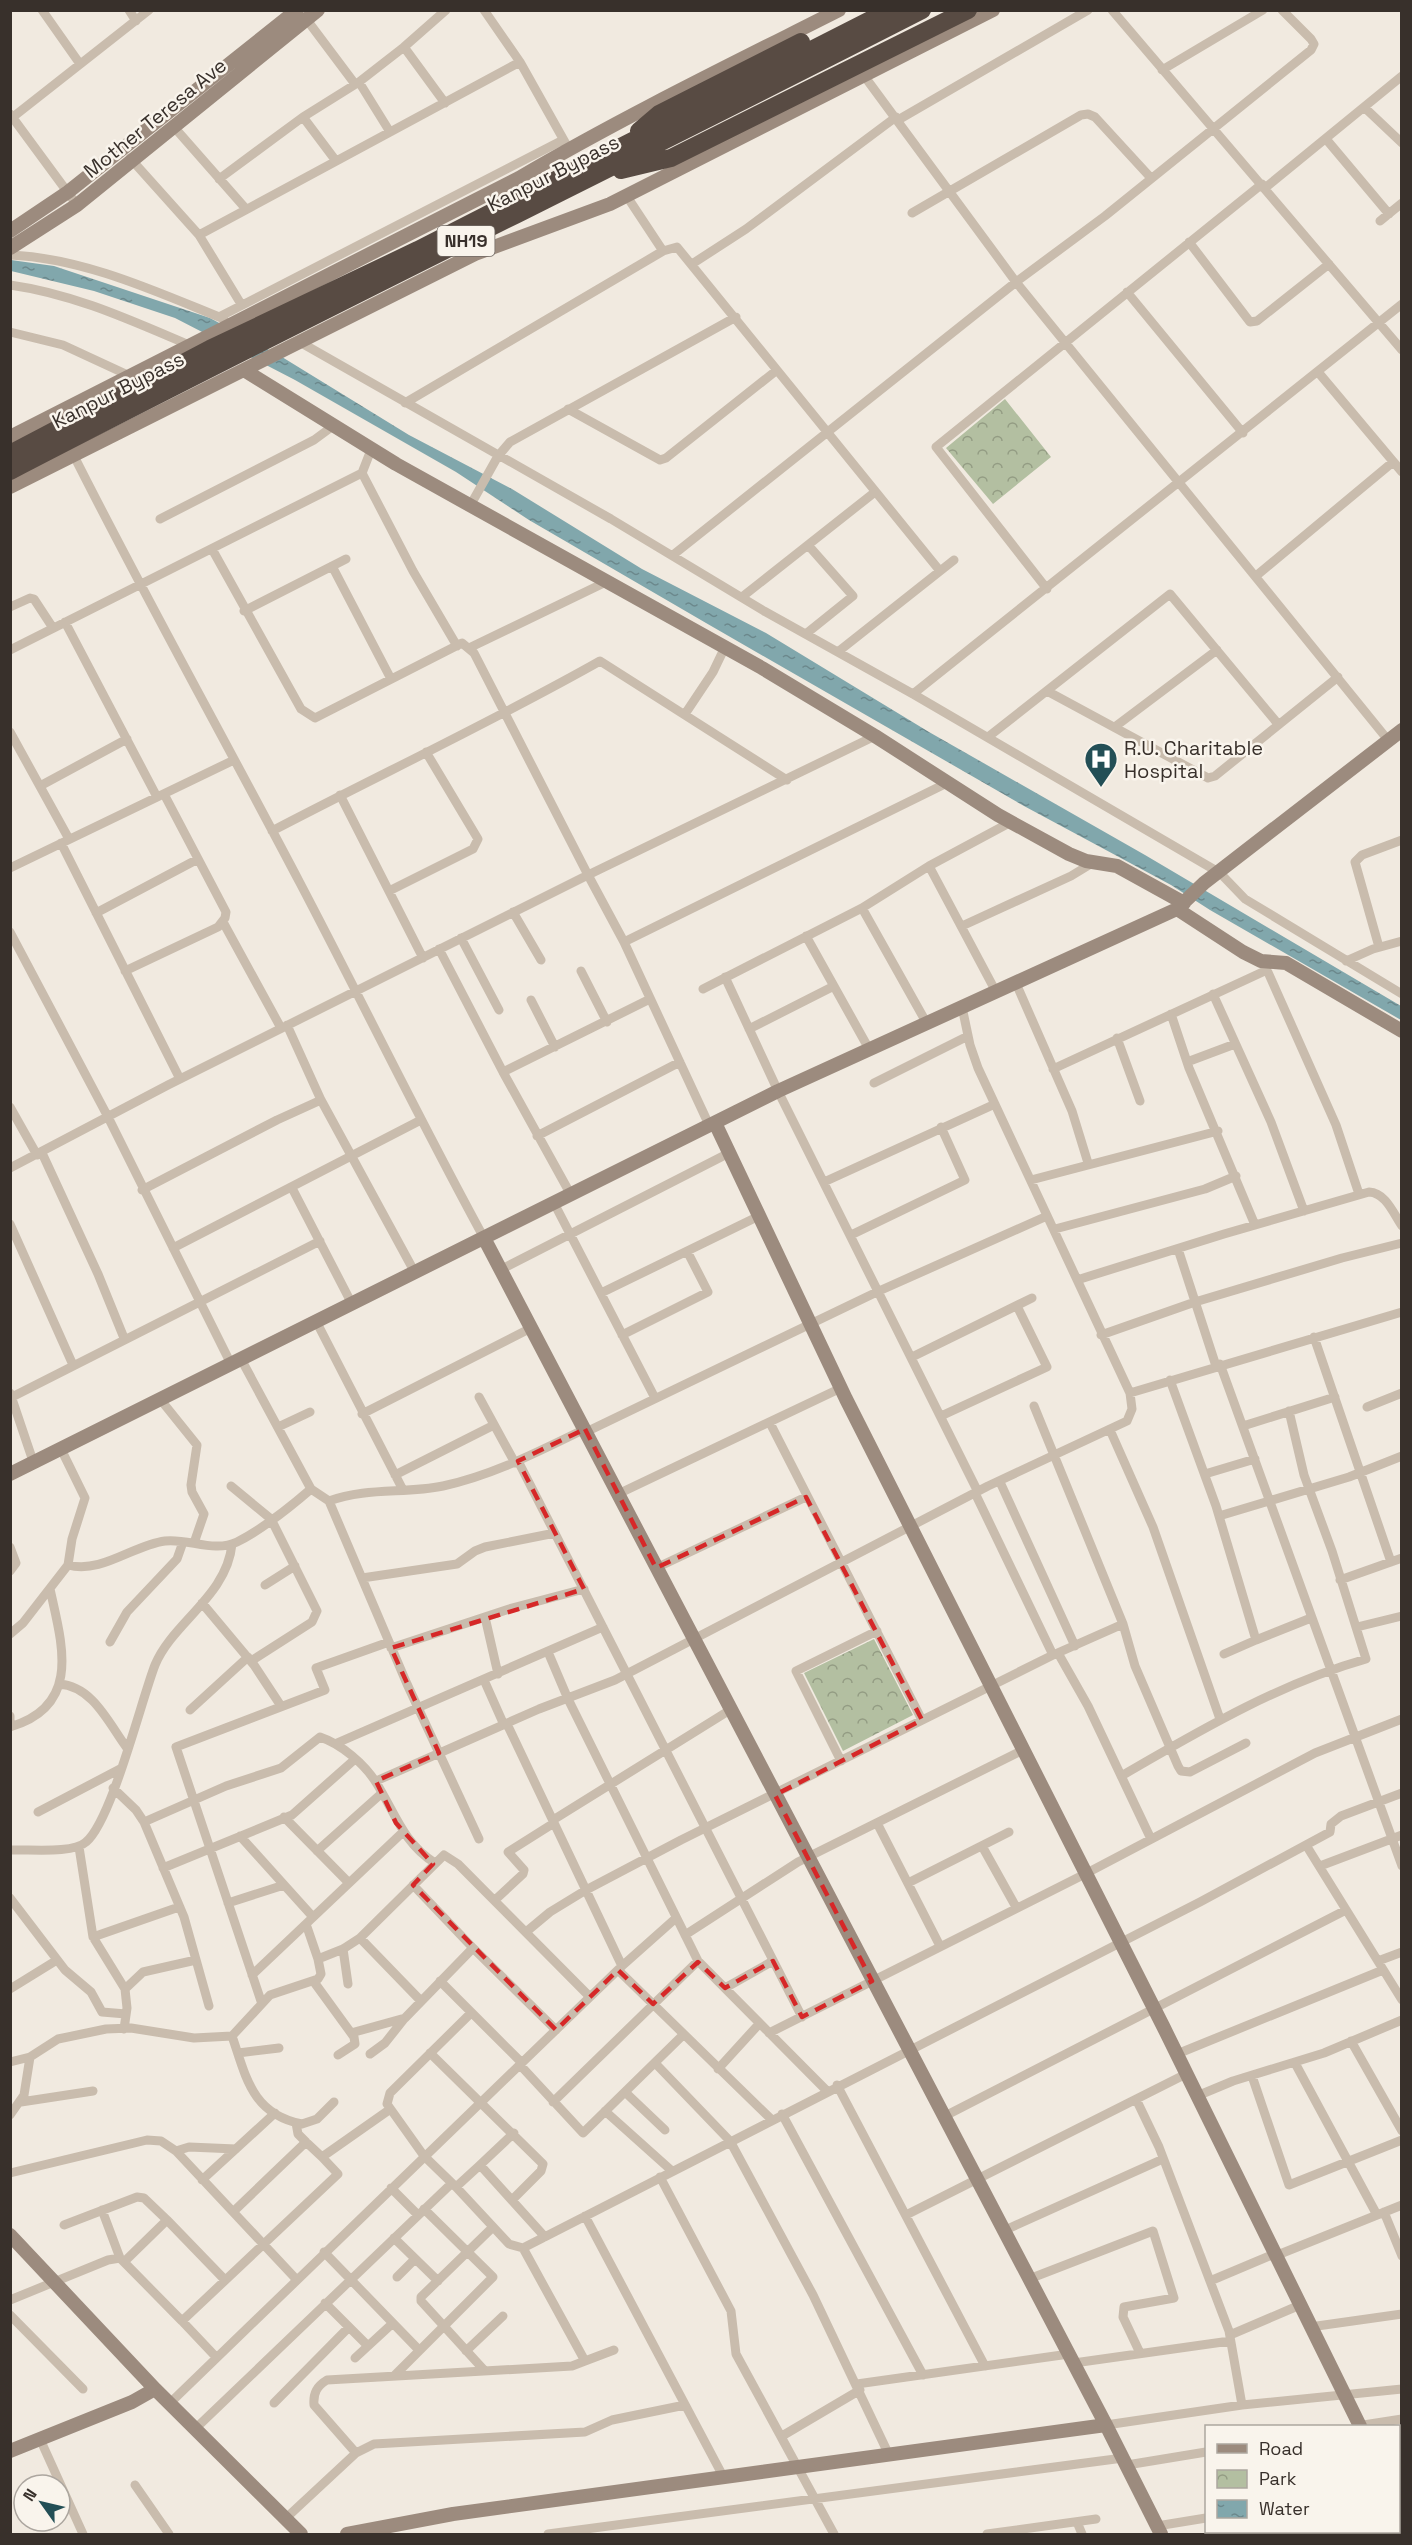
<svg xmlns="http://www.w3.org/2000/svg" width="1412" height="2545" viewBox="0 0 1412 2545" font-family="'Space Grotesk',sans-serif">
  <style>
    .park { fill: url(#park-crowns) }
    .water { fill: url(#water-ripples) }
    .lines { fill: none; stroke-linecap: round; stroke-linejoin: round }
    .street { stroke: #c9bcad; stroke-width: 9 }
    .secondary { stroke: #9c8b7e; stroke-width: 14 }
    .highway { stroke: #584b43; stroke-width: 18 }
    .marked { fill: none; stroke: #d62828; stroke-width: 4.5; stroke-dasharray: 12 8; stroke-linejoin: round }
    .labels { text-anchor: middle; stroke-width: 5; stroke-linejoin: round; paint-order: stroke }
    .shield { fill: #f9f4ec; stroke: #726b65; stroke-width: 1.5 }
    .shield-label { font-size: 18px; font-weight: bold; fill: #38302b }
    .street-label { font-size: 20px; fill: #38302b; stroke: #f9f4ec }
    .poi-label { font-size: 20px; fill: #38302b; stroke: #f9f4ec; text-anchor: start }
  </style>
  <defs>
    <pattern id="park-crowns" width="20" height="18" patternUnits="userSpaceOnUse" patternTransform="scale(1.5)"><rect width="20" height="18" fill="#b3bfa1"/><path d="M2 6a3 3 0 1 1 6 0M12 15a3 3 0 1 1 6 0" fill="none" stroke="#939c83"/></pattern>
    <pattern id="water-ripples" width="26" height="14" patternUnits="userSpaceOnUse" patternTransform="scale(1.5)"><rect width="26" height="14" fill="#81a7ac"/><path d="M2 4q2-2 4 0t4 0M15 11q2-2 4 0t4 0" fill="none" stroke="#6b888c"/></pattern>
  </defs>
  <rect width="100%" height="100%" fill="#f1eae0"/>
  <!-- park -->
  <path class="park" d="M 1005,399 L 1051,457 L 993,504 L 946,448 Z
    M 874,1639 L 913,1715 L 843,1751 L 804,1673 Z"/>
  <!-- water -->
  <path class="water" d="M 11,260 L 54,266 L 210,318 L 282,357 L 409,435 L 512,489 L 642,569 L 766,633 L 929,732 L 1145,855 L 1401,1006 L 1401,1020 L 1210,910 L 1171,885 L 1024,806 L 706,623 L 529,520 L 456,472 L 295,380 L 175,318 L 94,291 L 11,271 Z"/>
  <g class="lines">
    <!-- street -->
    <path class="street" d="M 42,10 L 80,64
      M 129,10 L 136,21
      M 484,10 L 520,62 L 566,144
      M 1112,10 L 1402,350
      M 307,20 L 355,84
      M 1162,70 L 1263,10
      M 865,77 L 1016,282 L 1388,740
      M 445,103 L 404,47 L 446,10
      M 1365,108 L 1402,143
      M 10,114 L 77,205
      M 13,117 L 149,10
      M 303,117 L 359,82
      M 898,120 L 1088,10
      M 174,127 L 246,209
      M 390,132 L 359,82 L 404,47
      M 1326,139 L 1389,214
      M 130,158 L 199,235 L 241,304
      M 219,179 L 303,117 L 336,161
      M 1265,188 L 1402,76
      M 626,195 L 663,251
      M 912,213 L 1081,115 L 1088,114 L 1095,117 L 1151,178
      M 1380,221 L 1402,203
      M 199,235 L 520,62
      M 1189,242 L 1250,322 L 1257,321 L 1329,264
      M 10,255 C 84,258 157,292 224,319
      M 692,264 L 746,229 L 896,117
      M 10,285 C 74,294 130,320 189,345
      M 1127,292 L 1243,433
      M 219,317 L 563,140
      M 10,332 L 63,345 L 130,376
      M 298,341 L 611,519 L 764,611 L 913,694 L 1220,873 L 1245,899 L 1402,994
      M 1318,372 L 1402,472
      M 405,403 L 663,251 L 677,247 L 940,571
      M 568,409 L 660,460 L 666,458 L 777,370
      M 73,454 C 146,599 225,740 300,883 C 362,1001 420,1121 484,1238
      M 362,473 L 413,571 L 457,646
      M 470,506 L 498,456 L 510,442 L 736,317
      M 160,519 L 314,440 L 333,426
      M 673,555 L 1016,282 L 1105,216 L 1311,50 L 1314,44 L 1311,39 L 1282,10
      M 332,566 L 391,679
      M 1256,576 L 1393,462
      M 1047,589 L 936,447 L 1262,184
      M 742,597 L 875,492
      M 10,607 L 30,598 L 34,599 L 53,628
      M 244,611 L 346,559
      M 65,622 L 157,797
      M 807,633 L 853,596 L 808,545
      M 469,648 L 608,581
      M 10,650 L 362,473 L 371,450
      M 839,651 L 954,560
      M 1047,691 L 1208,778 L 1215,776 L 1338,677
      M 913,694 L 1402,304
      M 685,714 L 713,672 L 725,647
      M 1116,726 L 1217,650
      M 10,732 L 69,839
      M 988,737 L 1170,594 L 1278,724
      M 40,786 L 127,739
      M 340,795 L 423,958
      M 272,831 C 381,774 492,722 600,661 L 787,780
      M 61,843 L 180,1079
      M 929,866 L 995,990
      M 10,868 L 234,760
      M 389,891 L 473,849 L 478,839 L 426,752
      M 862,908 L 926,1022
      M 513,912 L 541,960
      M 96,913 L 198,859
      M 223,922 L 281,1028
      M 962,926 L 1071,876 L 1094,862
      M 10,932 L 108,1117 L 231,1364
      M 806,936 L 869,1049
      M 461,938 L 499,1010
      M 624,942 L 949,782
      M 1379,947 L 1355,862 L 1362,855 L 1402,840
      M 439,949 L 503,1072
      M 1346,961 L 1373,949 L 1402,941
      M 1267,970 L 1336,1125 L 1359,1194
      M 125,971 L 218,927 L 225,918 L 226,912 L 164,794
      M 581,971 L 607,1022
      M 725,977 L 778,1091 L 978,1492
      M 1015,981 L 1072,1111 L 1088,1163
      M 703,989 L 862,908 L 929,866 L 1011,822
      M 1213,994 L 1271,1122 L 1304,1211
      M 531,1000 L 555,1047
      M 1171,1014 L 1189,1068 L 1255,1225
      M 287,1025 L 321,1100 L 414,1271
      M 749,1029 L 834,986
      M 1117,1038 L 1140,1101
      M 1187,1062 L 1235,1044
      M 1053,1069 L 1267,970 L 1267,961
      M 874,1083 L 968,1036
      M 10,1107 L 37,1155
      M 710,1127 L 624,942 L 588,875 L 875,736
      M 537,1136 L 680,1062
      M 42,1153 L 98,1274 L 124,1338
      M 10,1168 L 168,1085 L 588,875 L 474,653 L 462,643 L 315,718 L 301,709 L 212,549
      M 1031,1180 L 1218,1131
      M 824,1182 L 995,1104
      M 292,1188 L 352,1304
      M 142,1190 L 277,1120 L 321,1100
      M 571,1195 L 503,1072 L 650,999
      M 554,1203 L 655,1398
      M 10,1224 L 73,1365
      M 1055,1229 L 1205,1189 L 1236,1176
      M 851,1235 L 965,1180 L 941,1127
      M 173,1248 L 419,1121
      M 1178,1249 L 1216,1366
      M 500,1270 L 729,1153
      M 1077,1280 L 1224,1234 L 1369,1192 C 1386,1193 1393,1213 1402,1226
      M 601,1293 L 759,1216
      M 316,1321 L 403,1490
      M 622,1335 L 708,1292 L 687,1251
      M 1101,1335 L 1195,1302 L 1342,1258 L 1402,1243
      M 1314,1337 L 1391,1562
      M 912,1357 L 1032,1298
      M 241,1359 L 311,1489 L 329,1501 L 407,1684 L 479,1839
      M 1220,1364 L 1402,1866
      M 1170,1380 L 1216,1506 L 1256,1640 L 1311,1618
      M 10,1393 L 34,1464
      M 1130,1393 L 1402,1312
      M 12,1397 L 320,1241
      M 479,1397 L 515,1463
      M 160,1399 L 197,1445 L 191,1485 L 192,1492 L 204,1514 L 194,1543
      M 1034,1406 L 1123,1624 L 1135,1666 L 1178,1766 L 1181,1771 L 1190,1772 L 1246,1743
      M 1367,1407 L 1402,1393
      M 362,1414 L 531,1328
      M 941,1416 L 1047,1367 L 1017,1306
      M 770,1423 L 922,1720
      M 1243,1426 L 1335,1397
      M 278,1427 L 310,1412
      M 1110,1430 L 1153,1527 L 1220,1719
      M 586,1432 L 879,1291 L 1047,1216
      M 518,1461 L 802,2017
      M 1205,1474 L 1255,1459
      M 395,1475 L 494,1425
      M 1000,1482 L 1075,1646
      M 231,1486 L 271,1519 L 317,1611 L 312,1622 L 251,1661
      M 975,1493 L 1053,1655
      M 618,1494 L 841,1388
      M 329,1501 C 367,1487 405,1494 443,1486 C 494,1475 539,1451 585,1429
      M 1219,1516 L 1349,1477 L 1402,1456
      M 10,1547 L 16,1563 L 10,1571
      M 68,1565 C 102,1574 133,1545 165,1541 C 188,1538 214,1553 237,1542 C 263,1529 289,1508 311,1489
      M 656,1568 L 806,1497
      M 362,1578 L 457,1564 L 475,1551 L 485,1547 L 555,1533
      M 1340,1580 L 1402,1558
      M 265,1585 L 295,1566
      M 202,1603 L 254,1665 L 281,1706
      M 485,1617 L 498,1674
      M 1357,1627 L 1402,1616
      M 10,1634 L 23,1623 L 68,1565 L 72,1539 L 85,1498 L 61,1449
      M 110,1642 L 127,1612 L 177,1559 L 183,1542
      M 391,1648 L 509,1609 L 584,1589
      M 548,1652 L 568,1699 L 698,1961 L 827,2091
      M 1058,1653 L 1088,1706 L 1151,1839
      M 1224,1654 L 1256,1640
      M 484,1680 L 504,1725
      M 59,1684 C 93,1686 109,1724 127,1748
      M 190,1710 L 248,1657
      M 10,1716 L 10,1723
      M 10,1727 C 82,1706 62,1644 50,1589
      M 337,1743 L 603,1627
      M 841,1761 L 796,1671 L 877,1631
      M 1121,1776 C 1199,1731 1278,1684 1366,1659 L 1332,1551 L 1304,1475 L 1289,1411
      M 376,1781 L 539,1709 L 615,1680 L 988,1486 L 1127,1421 L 1132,1409 L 1130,1393 L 978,1068 L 970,1045 L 962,1007
      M 113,1788 L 136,1810 L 144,1822
      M 38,1812 L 120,1769
      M 284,1817 L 349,1883
      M 553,1820 L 730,1710
      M 877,1823 L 940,1946
      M 240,1836 L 313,1917
      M 1306,1845 L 1402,2000
      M 982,1846 L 1016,1907
      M 79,1847 L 93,1937 L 125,1989 L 127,2008 L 124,2029
      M 10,1850 C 29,1849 73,1854 86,1842 C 112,1820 141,1701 155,1665 C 172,1623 227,1596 232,1544
      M 317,1851 L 382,1793
      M 1320,1866 L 1402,1835
      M 163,1868 L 292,1815 L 354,1760
      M 908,1883 L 1009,1832
      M 10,1898 L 65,1970 L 91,1992 L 102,2012 L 126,2014
      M 495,1900 L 523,1874 L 524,1870 L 508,1852 L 554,1823
      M 228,1903 L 284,1885
      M 306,1924 L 318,1959
      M 526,1932 L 550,1912 L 586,1890 L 681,1840 L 1053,1655 L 1123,1624
      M 685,1935 L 798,1862 L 1023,1750
      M 93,1937 L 179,1907
      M 360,1938 L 421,2001
      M 473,1948 L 556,2030
      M 343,1949 L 348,1984
      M 1378,1961 L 1402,1952
      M 622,1966 L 676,1918
      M 618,1970 L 771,2119
      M 252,1975 L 403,1832
      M 440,1981 L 522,2063
      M 314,1982 L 354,2037 L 355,2044 L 338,2055
      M 725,1988 L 773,1961
      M 10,1989 L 57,1960
      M 125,1989 L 143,1972 L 196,1960
      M 261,2001 L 176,1747 L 325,1690 L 316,1668 L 389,1642
      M 209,2006 L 184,1917 L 144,1822 L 226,1786 L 281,1768 L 320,1737 C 341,1744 365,1764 377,1784 C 395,1813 404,1844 435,1863
      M 471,2013 L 390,2093 L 387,2104 L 424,2156 L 456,2187 L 480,2165 L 545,2237
      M 351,2033 L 405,2018 L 473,1948 L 413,1885
      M 769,2033 L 1085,1874 L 1315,1753 L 1402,1719
      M 232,2036 C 246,2077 252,2114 302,2124 L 317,2119 L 334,2102
      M 1351,2041 L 1402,2131
      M 238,2053 L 279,2048
      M 430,2053 L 543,2164 L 541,2171 L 512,2200
      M 370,2054 L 385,2043 L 404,2019
      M 1177,2054 L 1383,1970
      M 10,2062 L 30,2057 L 58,2039 L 106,2029 L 131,2028 L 194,2038 L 232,2036 L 270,1995 L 318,1979 L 321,1974 L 318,1959 L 343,1949 L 360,1938 L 444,1855 L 458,1864 L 590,1997
      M 655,2063 L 730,2141 L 813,2295 L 889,2455
      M 1295,2063 L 1377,2215
      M 520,2065 L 583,2133 L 683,2035
      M 718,2069 L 759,2024
      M 1252,2076 L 1289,2185 L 1402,2140
      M 837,2085 L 985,2366
      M 625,2092 L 665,2130
      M 1197,2096 L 1233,2081 L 1324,2053 L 1402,2020
      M 21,2102 L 93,2091
      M 553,2102 L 698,1961
      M 605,2111 L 672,2171
      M 782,2114 L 923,2375
      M 10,2115 L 24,2095 L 30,2057
      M 943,2117 L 1346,1910
      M 296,2123 L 298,2134 L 306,2142
      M 176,2151 L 189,2147 L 236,2149
      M 480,2165 L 514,2133
      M 10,2173 L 147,2140 L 161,2141 L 176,2151 L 296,2279
      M 660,2177 L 731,2311 L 736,2354 L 834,2534
      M 202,2180 L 275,2113
      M 456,2187 L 509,2244 L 523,2248
      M 391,2188 L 418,2215
      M 102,2210 L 120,2258
      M 234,2211 L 306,2142 L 322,2157 L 389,2110
      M 1384,2212 L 1402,2256
      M 906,2215 L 1186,2074
      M 585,2216 L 724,2478
      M 64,2225 L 137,2197 L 144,2198 L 167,2220
      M 1003,2231 L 1163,2159
      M 394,2238 L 438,2281
      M 324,2252 L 418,2349
      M 1275,2256 L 1402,2205
      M 125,2261 L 167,2220 L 225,2280
      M 397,2277 L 415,2259
      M 1029,2279 L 1153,2231 L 1174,2298 L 1124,2307 L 1123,2317 L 1140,2353
      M 1210,2281 L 1274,2254
      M 10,2300 L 108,2260 L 120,2258 L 182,2321
      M 325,2303 L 368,2346
      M 10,2315 L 83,2389
      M 1310,2327 L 1402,2314
      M 1230,2335 L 1300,2305
      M 466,2351 L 503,2316
      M 216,2357 L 182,2321 L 338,2174 L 322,2157
      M 355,2358 L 393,2323
      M 585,2361 L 614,2350
      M 1074,2363 L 1230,2341
      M 484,2370 L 421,2301 L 421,2297 L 493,2227
      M 395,2375 L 493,2277 L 424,2209
      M 857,2384 L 1069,2354
      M 170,2403 L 622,1966 L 507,1724
      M 274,2403 L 349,2327
      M 1242,2405 L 1402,2389
      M 1106,2425 L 1242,2405 L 1229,2331 L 1159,2147 L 1136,2099
      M 1357,2426 L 1402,2419
      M 195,2429 L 452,2183
      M 782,2436 L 860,2390
      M 40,2439 L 83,2534
      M 356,2453 L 314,2405 C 313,2393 317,2386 327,2380 L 572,2366 L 585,2361 L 523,2248 L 1200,1902 L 1330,1832 L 1331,1824 L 1341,1816 L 1402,1793
      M 1127,2465 L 1206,2452
      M 135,2485 L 169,2534
      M 1398,2488 L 1402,2487
      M 285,2519 L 356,2453 L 374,2444 L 585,2432 L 612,2420 L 685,2405
      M 1077,2522 L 1082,2534
      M 1157,2526 L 1206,2518
      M 1328,2532 L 1329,2534
      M 548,2534 L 1123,2458
      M 987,2534 L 1096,2519"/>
    <!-- secondary -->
    <path class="secondary" d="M 10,231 L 68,192 L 297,10
      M 10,248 L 77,205 L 318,10
      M 244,370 L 396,464 L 762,668 L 875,736 L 998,815 L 1069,854 L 1086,861 L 1117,866 L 1184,903
      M 10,437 L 519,178 C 623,117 732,64 839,10
      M 10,487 L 475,254 L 610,204 L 993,10
      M 1177,909 L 1243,952 L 1261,961 L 1286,963 L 1402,1031
      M 716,1125 L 846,1399 L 1163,2026 L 1360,2426
      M 484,1238 L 1106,2425 L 1161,2534
      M 10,1474 L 778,1091 L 1177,909 L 1204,883 L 1402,730
      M 10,2235 L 155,2389 L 301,2534
      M 10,2451 L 132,2402 L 155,2389
      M 1398,2502 L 1402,2509
      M 347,2534 L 453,2514 L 1106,2425"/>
    <!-- highway -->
    <path class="highway" d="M 639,131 L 659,114 L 801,42
      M 621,170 L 671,158 L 968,10
      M 10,454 L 210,349 L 418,250 L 890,10
      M 10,471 C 312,314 619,165 922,10"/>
  </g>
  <!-- marked area -->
  <path class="marked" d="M 585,1429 L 656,1568 L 806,1497 L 922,1720 L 775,1795 L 872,1981 L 802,2017 L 773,1961 L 725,1988 L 698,1962 L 653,2004 L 618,1970 L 556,2030 L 413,1885 L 433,1864 L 396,1823 L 376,1781 L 439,1753 L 391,1648 L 584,1589 L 518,1461 Z"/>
  <!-- icons -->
  <defs>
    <symbol id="hospital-pin" viewBox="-11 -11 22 30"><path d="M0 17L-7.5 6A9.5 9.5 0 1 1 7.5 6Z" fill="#234f56" stroke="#f9f4ec"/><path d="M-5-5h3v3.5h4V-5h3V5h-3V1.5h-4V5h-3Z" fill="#fff"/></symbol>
  </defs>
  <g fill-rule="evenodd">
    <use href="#hospital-pin" x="1082" y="740" width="38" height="52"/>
  </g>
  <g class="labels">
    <!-- shield labels -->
    <rect class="shield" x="437.5" y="226" width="57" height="30" rx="4.5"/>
    <g class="shield-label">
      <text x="466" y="247">NH19</text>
    </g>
    <!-- street labels -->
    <g class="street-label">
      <text transform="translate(155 118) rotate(-39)" y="7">Mother Teresa Ave</text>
      <text transform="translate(553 173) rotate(-27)" y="7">Kanpur Bypass</text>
      <text transform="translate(118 390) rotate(-27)" y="7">Kanpur Bypass</text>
    </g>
    <!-- poi labels -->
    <g class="poi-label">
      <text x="1124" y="755">R.U. Charitable<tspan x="1124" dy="23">Hospital</tspan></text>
    </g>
  </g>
  <!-- border -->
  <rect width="1412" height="2545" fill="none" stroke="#38302b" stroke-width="24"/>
  <!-- legend -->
  <rect x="1205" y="2425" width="195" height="108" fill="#f9f4ec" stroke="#aca69f" stroke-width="1.5"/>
  <rect x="1217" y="2444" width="30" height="9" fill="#9c8b7e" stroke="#aca69f" stroke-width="1.5"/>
  <text x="1259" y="2455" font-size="18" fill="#38302b">Road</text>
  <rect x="1217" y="2470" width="30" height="18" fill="url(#park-crowns)" stroke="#aca69f" stroke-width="1.5"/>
  <text x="1259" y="2485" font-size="18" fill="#38302b">Park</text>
  <rect x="1217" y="2500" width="30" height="18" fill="url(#water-ripples)" stroke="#aca69f" stroke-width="1.5"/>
  <text x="1259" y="2515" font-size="18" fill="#38302b">Water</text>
  <!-- north arrow -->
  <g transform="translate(42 2503) rotate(304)"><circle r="28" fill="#f9f4ec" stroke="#aca69f" stroke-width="1.5"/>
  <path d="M0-4.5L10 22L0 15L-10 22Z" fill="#234f56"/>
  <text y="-9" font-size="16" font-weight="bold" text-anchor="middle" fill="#38302b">N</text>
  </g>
</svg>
